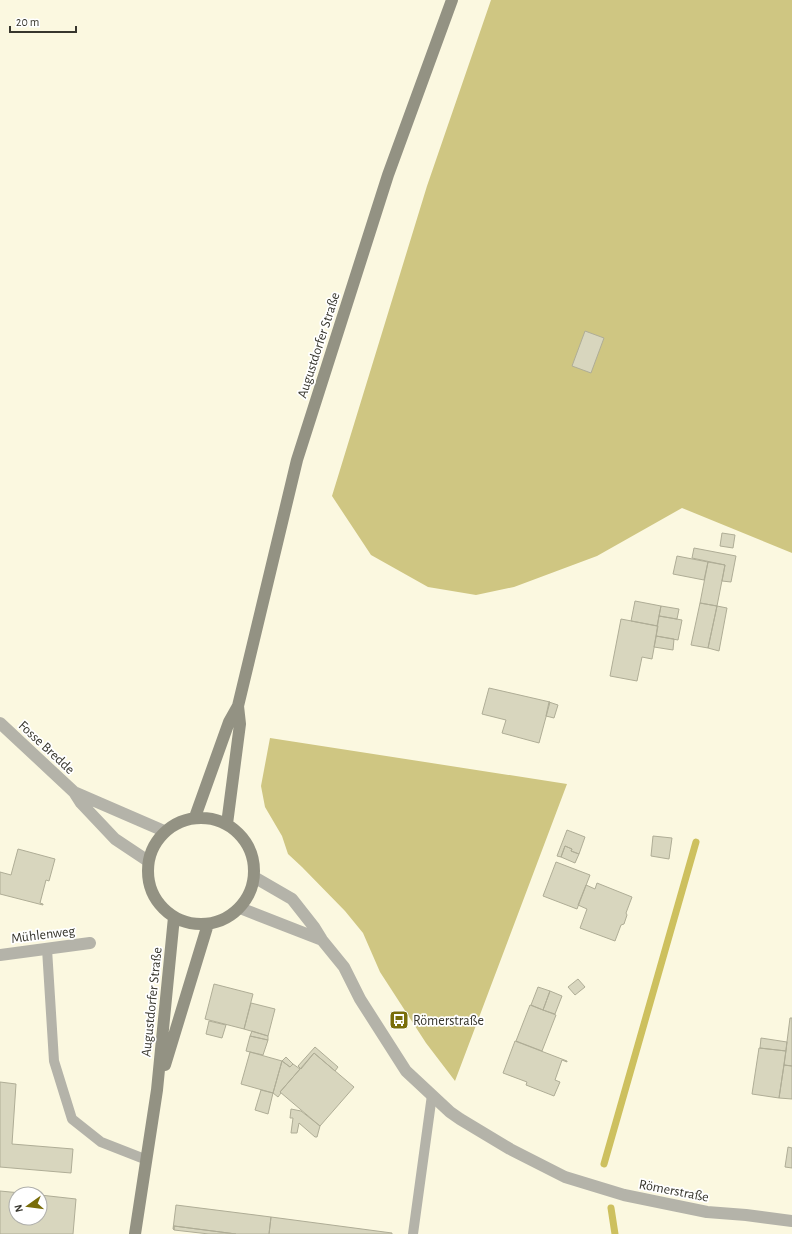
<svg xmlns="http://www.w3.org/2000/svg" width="792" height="1234" viewBox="0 0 792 1234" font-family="'Alegreya Sans',sans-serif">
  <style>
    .green { fill: #cfc682 }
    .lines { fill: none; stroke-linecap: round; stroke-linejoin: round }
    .stream { stroke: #cdc05e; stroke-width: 7 }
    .building { fill: #d8d6be; stroke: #afad96 }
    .lane { stroke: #b4b3a9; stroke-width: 10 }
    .street { stroke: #b4b3a9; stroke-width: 12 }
    .secondary { stroke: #939283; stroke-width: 12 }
    .labels { text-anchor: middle; stroke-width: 3.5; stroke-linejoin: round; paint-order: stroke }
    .street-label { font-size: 14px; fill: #37362d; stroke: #fff }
    .poi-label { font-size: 14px; fill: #37362d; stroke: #fff; text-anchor: start }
  </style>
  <rect width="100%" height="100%" fill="#fbf8e0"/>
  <!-- green -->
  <path class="green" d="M 491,0 L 792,0 L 792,553 L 682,508 L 597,556 L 514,587 L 476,595 L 428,587 L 371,555 L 332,496 L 427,186 Z
    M 270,738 L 567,784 L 455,1081 L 426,1043 L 380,972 L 363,933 L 345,911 L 302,867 L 288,854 L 282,836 L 265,807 L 261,786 Z"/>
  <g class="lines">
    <!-- stream -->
    <path class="stream" d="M 604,1164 L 696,842
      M 611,1208 L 615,1234"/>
  </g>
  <!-- building -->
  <path class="building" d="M 585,331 L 604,338 L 591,373 L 572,366 Z
    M 722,533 L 735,535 L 733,548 L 720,546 Z
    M 694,548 L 736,556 L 731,582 L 722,581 L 725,565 L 692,558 Z
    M 677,556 L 708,562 L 704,580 L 673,574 Z
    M 708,562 L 725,565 L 717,606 L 700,603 Z
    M 635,601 L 661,606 L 657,626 L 631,621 Z
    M 700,603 L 717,606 L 708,648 L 691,645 Z
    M 661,606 L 679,609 L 677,619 L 659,616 Z
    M 717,606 L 727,608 L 719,651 L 708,648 Z
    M 659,616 L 682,620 L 678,640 L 656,636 Z
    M 621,619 L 658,626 L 652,659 L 642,657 L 637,681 L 610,676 Z
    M 656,636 L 674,639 L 673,650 L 654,647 Z
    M 489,688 L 550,702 L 539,743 L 502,733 L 506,720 L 482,714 Z
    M 549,702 L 558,705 L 554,718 L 546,716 Z
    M 567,830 L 585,837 L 579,854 L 571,851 L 572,849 L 565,846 L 561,857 L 557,856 Z
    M 653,836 L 672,838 L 669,859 L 651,856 Z
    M 565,846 L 572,849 L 571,851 L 579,854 L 575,863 L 561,857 Z
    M 18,849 L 55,859 L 49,881 L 46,880 L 40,903 L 43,904 L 43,905 L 0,894 L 0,872 L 11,875 Z
    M 556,862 L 590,875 L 577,909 L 543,896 Z
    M 597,883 L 632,897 L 626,913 L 627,915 L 624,924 L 621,925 L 615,941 L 580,928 L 587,909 L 578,905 L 586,885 L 595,889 Z
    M 578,979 L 585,987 L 575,995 L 568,987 Z
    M 214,984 L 253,994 L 244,1029 L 205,1019 Z
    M 538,987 L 550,991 L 543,1010 L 531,1005 Z
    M 550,991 L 562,996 L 555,1014 L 543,1010 Z
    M 251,1003 L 275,1009 L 268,1036 L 244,1029 Z
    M 530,1005 L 556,1015 L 542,1051 L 516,1041 Z
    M 790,1018 L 792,1018 L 792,1066 L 784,1065 Z
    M 209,1021 L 226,1025 L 222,1038 L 206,1034 Z
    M 252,1031 L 268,1036 L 268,1040 L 250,1036 Z
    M 250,1036 L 268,1040 L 263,1055 L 246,1051 Z
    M 761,1038 L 787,1042 L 786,1051 L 760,1048 Z
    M 515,1041 L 567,1061 L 567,1062 L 562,1060 L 555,1080 L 560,1082 L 554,1096 L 526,1085 L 527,1082 L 503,1073 Z
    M 315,1047 L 338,1067 L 335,1071 L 314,1053 L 301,1069 L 298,1066 Z
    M 759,1048 L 786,1051 L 779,1098 L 752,1094 Z
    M 250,1052 L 282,1061 L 273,1093 L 241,1084 Z
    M 314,1053 L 354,1087 L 320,1126 L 280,1092 Z
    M 286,1057 L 293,1064 L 290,1067 L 282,1061 Z
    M 282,1061 L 290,1067 L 293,1064 L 300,1069 L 280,1092 L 281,1093 L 278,1097 L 273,1093 Z
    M 784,1065 L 792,1066 L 792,1099 L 779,1098 Z
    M 0,1082 L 16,1084 L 12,1144 L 73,1149 L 71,1173 L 0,1167 Z
    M 261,1090 L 273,1093 L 268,1114 L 255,1110 Z
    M 291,1109 L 301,1111 L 320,1126 L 317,1137 L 315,1137 L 299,1123 L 297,1133 L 291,1133 L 293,1118 L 290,1118 Z
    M 788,1147 L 792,1148 L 792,1168 L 785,1167 Z
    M 0,1191 L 31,1194 L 16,1194 L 16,1218 L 40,1218 L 40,1195 L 76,1199 L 73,1234 L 0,1234 Z
    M 176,1205 L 271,1217 L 269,1234 L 236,1234 L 174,1226 L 174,1230 L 173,1229 Z
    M 271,1217 L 392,1233 L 392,1234 L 269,1234 Z
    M 174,1226 L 236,1234 L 209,1234 L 174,1230 Z"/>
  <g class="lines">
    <!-- lane -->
    <path class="lane" d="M 47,949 L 54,1061 L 72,1119 L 101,1142 L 147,1160
      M 413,1234 L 432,1095"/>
    <!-- street -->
    <path class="street" d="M 0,723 L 74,792 L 81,803 L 115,839 L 148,861
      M 74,792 L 164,831
      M 254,877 L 292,899 L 314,927 L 322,940 L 344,967 L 360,999 L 406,1071 L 450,1112 L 460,1119 L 510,1149 L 565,1177 L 624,1195 L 707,1212 L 746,1215 L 792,1221
      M 240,908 L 322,940
      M 0,955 L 90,943"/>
    <!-- secondary -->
    <path class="secondary" d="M 195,817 L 229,722 L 238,706 L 297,460 L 388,175 L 452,0
      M148 871a53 53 0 1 1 106 0a53 53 0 1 1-106 0Z
      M 227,824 L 240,724 L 238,706
      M 165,1065 L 208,924
      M 135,1234 L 157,1090 L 174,917"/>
  </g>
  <!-- icons -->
  <defs>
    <symbol id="bus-square" viewBox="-11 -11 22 22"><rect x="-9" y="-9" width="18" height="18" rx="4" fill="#796d09" stroke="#fff"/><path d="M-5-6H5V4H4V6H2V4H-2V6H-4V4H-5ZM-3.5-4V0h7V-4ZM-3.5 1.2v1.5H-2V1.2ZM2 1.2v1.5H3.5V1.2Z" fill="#fff"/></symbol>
  </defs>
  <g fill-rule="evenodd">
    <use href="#bus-square" x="388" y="1009" width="22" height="22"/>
  </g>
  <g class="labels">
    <!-- street labels -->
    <g class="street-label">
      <text transform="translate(318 345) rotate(-72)" y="5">Augustdorfer Straße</text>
      <text transform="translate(47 747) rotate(43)" y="5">Fosse Bredde</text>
      <text transform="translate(43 934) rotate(-7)" y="5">Mühlenweg</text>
      <text transform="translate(151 1002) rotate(-84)" y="5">Augustdorfer Straße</text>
      <text transform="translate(674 1190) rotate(11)" y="5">Römerstraße</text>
    </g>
    <!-- poi labels -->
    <g class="poi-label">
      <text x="413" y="1025">Römerstraße</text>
    </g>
  </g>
  <!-- north arrow -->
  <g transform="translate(28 1206) rotate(256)"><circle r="19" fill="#ffffff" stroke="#afafab"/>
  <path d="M0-3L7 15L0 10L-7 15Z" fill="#796d09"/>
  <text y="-6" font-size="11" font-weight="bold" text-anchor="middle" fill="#37362d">N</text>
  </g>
  <!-- scale -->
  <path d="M10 26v6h66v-6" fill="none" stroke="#37362d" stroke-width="2"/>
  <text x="16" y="26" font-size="12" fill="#37362d" stroke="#ffffff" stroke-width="3" paint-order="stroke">20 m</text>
</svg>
